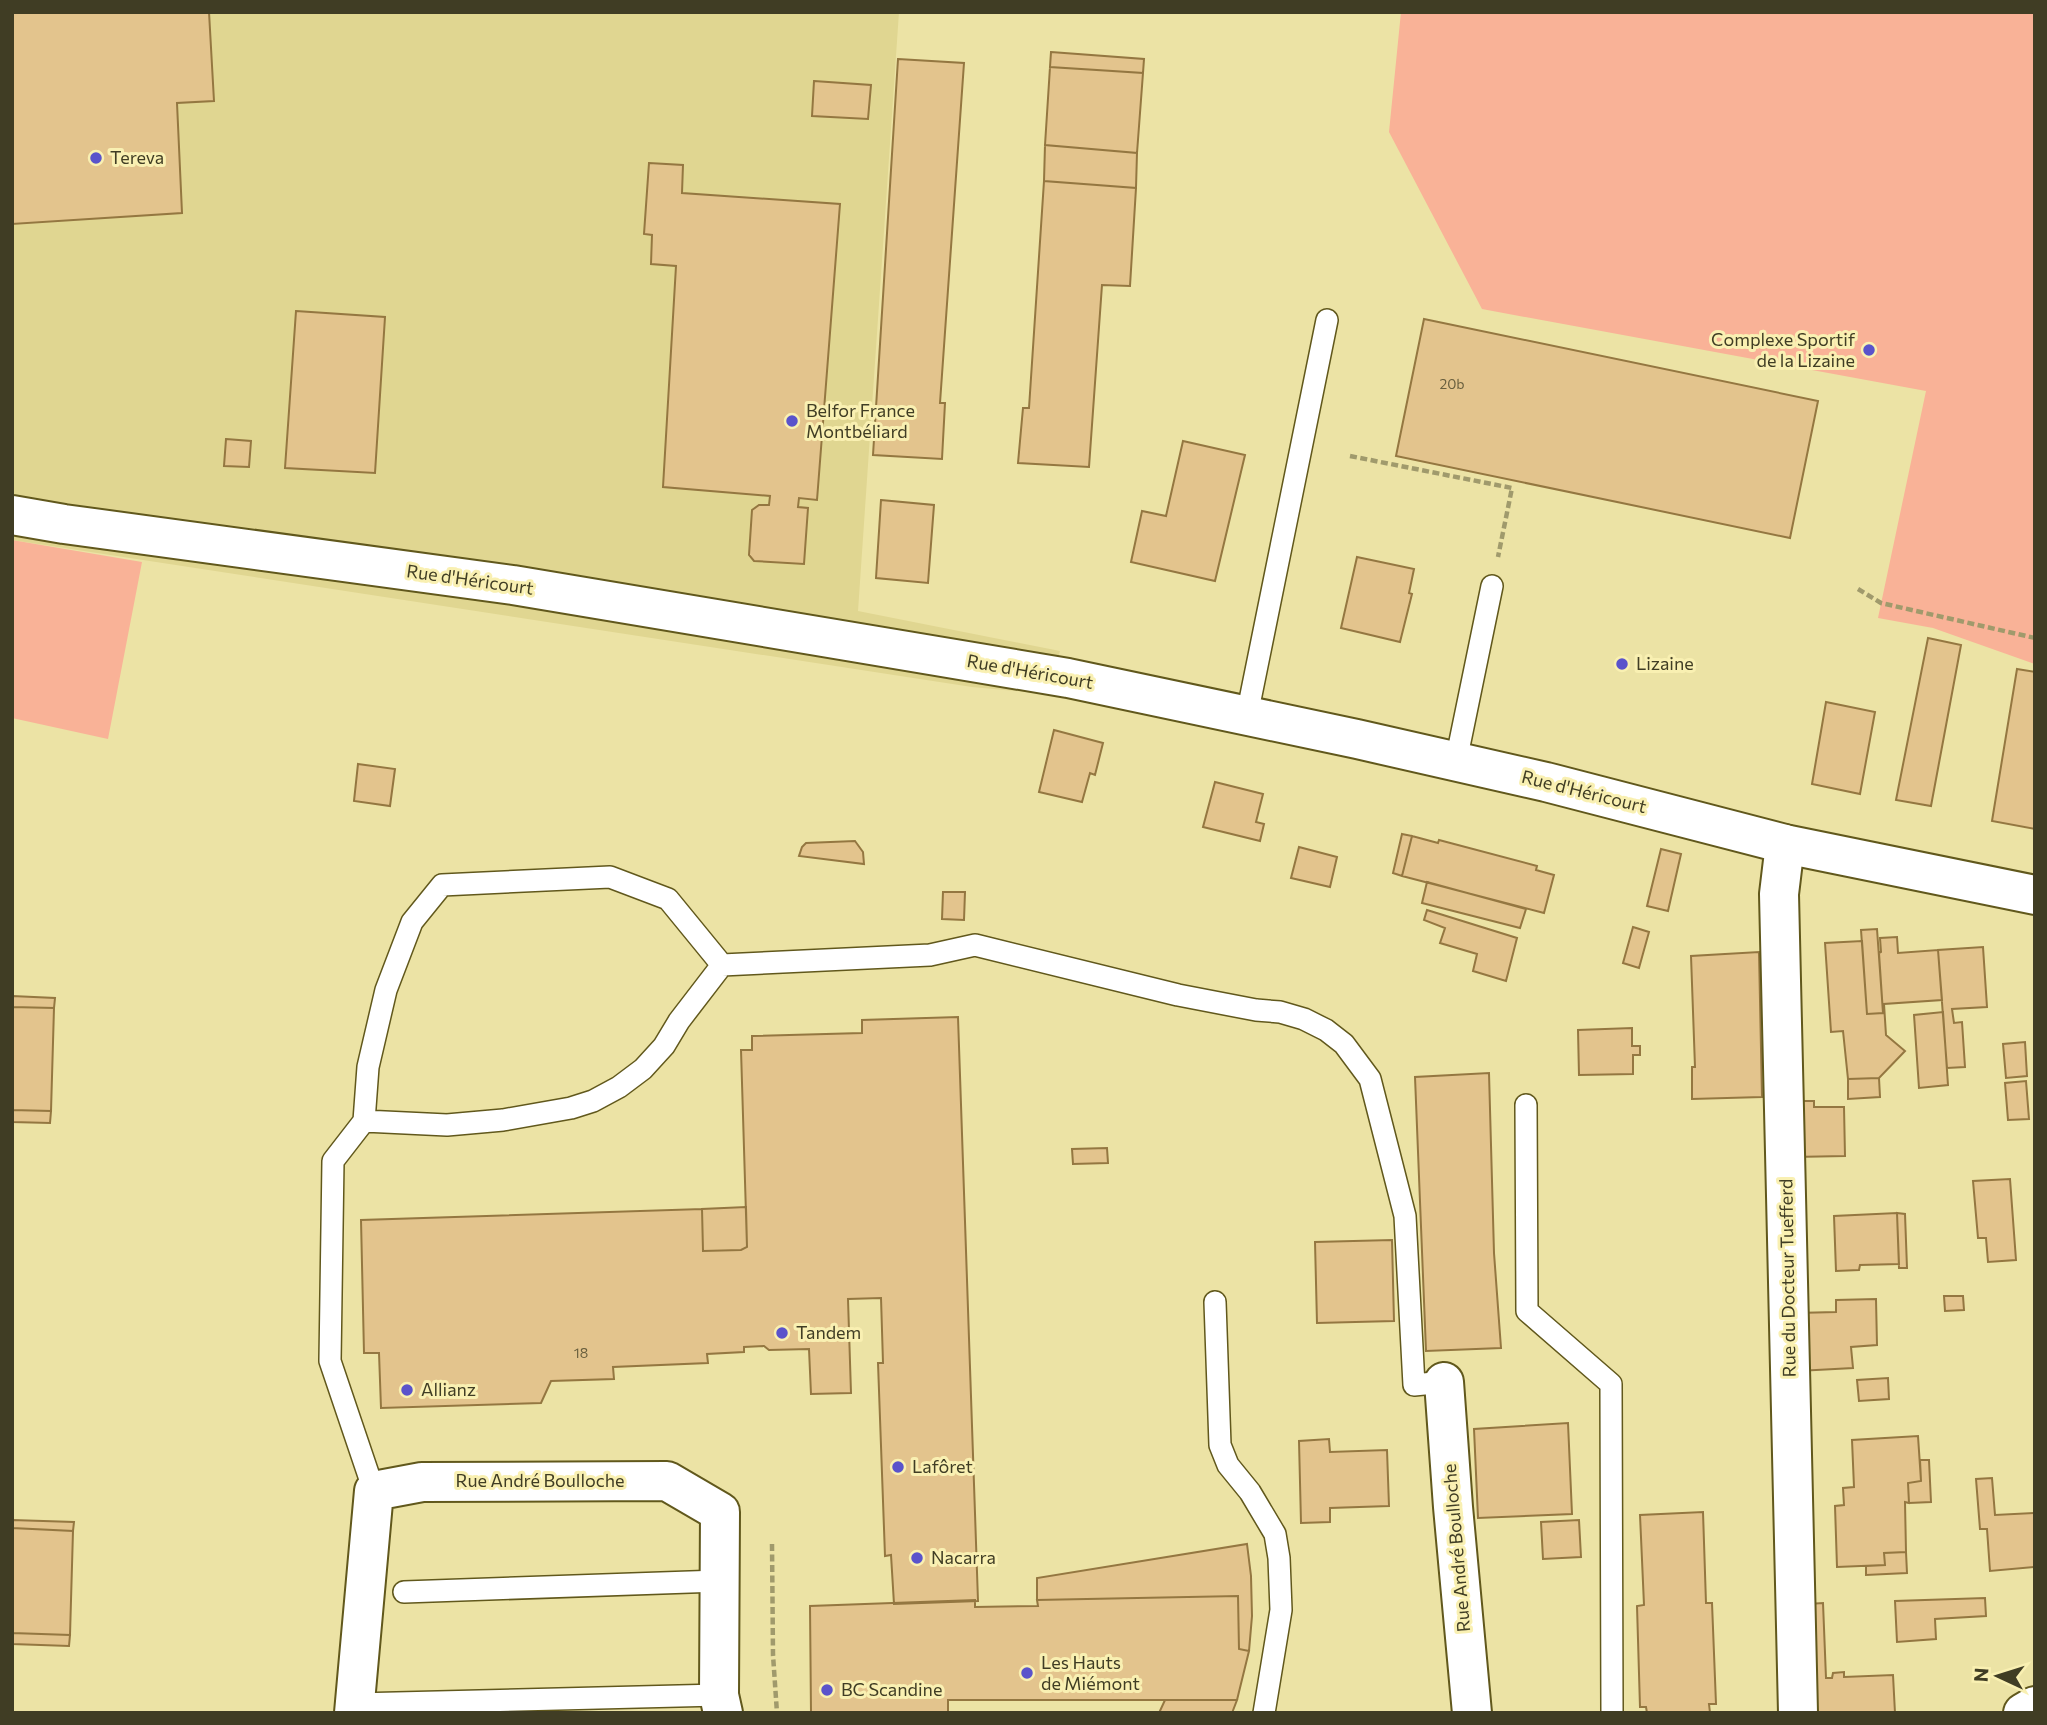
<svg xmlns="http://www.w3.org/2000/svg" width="2047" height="1725" viewBox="0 0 2047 1725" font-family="Commissioner,sans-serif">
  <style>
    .built { fill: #e0d691 }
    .green { fill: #f9b297 }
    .building { fill: #e3c48d; stroke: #947741; stroke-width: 2 }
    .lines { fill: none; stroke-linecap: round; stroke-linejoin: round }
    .lane-casing { stroke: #61581c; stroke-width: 24 }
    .street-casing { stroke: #61581c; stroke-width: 42 }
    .secondary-casing { stroke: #61581c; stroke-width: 42 }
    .path { stroke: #a09a6c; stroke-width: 4.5; stroke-dasharray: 7 3.5; stroke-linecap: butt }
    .lane { stroke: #fff; stroke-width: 21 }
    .street { stroke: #fff; stroke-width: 38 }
    .secondary { stroke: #fff; stroke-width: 38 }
    .poi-dot { fill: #5a53cb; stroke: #f9f0b2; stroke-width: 2.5 }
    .labels { text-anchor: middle; stroke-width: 6; stroke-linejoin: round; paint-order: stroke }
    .number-label { font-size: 14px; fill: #695f3e }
    .poi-label { font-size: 18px; fill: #403d24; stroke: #f9f0b2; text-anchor: start }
    .street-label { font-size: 18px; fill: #403d24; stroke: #f9f0b2 }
  </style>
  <rect width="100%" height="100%" fill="#ece3a5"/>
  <!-- built -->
  <path class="built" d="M 12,12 L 899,12 L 858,611 L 1060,651 L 1048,694 L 972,687 L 12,540 Z"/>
  <!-- green -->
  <path class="green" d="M 1401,12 L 2035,12 L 2035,664 L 1933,628 L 1878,618 L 1926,391 L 1482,309 L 1389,132 Z
    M 12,540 L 142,562 L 108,739 L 12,718 Z"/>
  <!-- building -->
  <path class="building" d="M 12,12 L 209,12 L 214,101 L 177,103 L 182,213 L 12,224 Z
    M 1051,52 L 1144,59 L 1143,73 L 1050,67 Z
    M 898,59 L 964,63 L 940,403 L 945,403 L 942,459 L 873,455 Z
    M 1050,67 L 1143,73 L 1137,153 L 1045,145 Z
    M 814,81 L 871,85 L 868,119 L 812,116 Z
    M 1045,145 L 1137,153 L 1136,188 L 1044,181 Z
    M 649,163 L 683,165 L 682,193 L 840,204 L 817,500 L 799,498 L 798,507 L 808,508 L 804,564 L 754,561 L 749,555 L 752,510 L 759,505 L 769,505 L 770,496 L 663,487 L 676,266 L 651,264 L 652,235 L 644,234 Z
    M 1044,181 L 1136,188 L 1130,286 L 1102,285 L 1089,467 L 1018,463 L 1023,408 L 1029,408 Z
    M 296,311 L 385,317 L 375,473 L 285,468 Z
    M 1424,319 L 1818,401 L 1790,538 L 1396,456 Z
    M 226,439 L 251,441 L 249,467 L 224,466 Z
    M 1183,441 L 1245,455 L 1215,581 L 1131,562 L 1142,511 L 1166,516 Z
    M 881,500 L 934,505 L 928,583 L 876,578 Z
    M 1357,557 L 1414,569 L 1409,593 L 1412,594 L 1400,642 L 1341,628 Z
    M 1928,638 L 1961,645 L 1931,806 L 1896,800 Z
    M 2017,669 L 2035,672 L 2035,829 L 1992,821 Z
    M 1826,702 L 1875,712 L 1860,794 L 1812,784 Z
    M 1054,730 L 1103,743 L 1095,775 L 1090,773 L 1082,802 L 1039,792 Z
    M 358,764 L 395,769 L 390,806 L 354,801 Z
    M 1215,782 L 1263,794 L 1256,822 L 1264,824 L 1260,841 L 1203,827 Z
    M 1402,834 L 1412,836 L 1402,876 L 1393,873 Z
    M 1412,836 L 1438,843 L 1439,840 L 1537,866 L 1536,870 L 1554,875 L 1544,913 L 1402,876 Z
    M 855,841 L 863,852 L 864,864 L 799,856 L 802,847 L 806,843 Z
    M 1299,847 L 1337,857 L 1330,887 L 1291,878 Z
    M 1661,849 L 1681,854 L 1668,911 L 1647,906 Z
    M 1427,882 L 1526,909 L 1520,928 L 1422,903 Z
    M 943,892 L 965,892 L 964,920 L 942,919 Z
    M 1427,910 L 1517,938 L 1506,981 L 1473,971 L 1477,954 L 1440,943 L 1445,928 L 1424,920 Z
    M 1633,927 L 1649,932 L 1639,968 L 1623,963 Z
    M 1877,929 L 1883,1013 L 1867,1014 L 1861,930 Z
    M 1897,937 L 1898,953 L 1938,950 L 1942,1000 L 1884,1004 L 1886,1035 L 1905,1051 L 1879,1078 L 1848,1079 L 1843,1031 L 1831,1032 L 1825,943 L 1862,941 L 1867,1014 L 1883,1013 L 1879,953 L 1881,952 L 1880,938 Z
    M 1983,947 L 1987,1007 L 1952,1009 L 1954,1023 L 1962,1022 L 1965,1067 L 1947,1068 L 1938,950 Z
    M 1759,952 L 1762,1097 L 1692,1099 L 1692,1067 L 1695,1067 L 1691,956 Z
    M 12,996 L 55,998 L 54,1008 L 12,1007 Z
    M 12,1007 L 54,1008 L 51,1111 L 12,1110 Z
    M 1943,1012 L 1948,1085 L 1919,1088 L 1914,1015 Z
    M 958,1017 L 978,1601 L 894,1604 L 891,1555 L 885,1556 L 878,1363 L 883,1363 L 881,1298 L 848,1299 L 851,1393 L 811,1394 L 809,1349 L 769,1350 L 764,1346 L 744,1347 L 744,1352 L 707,1354 L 708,1363 L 613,1367 L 614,1379 L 551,1381 L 541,1403 L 381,1408 L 379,1353 L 364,1353 L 361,1220 L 702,1209 L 703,1251 L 741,1250 L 747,1247 L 741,1050 L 752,1050 L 752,1036 L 862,1033 L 862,1020 Z
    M 1632,1028 L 1632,1046 L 1640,1046 L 1640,1055 L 1633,1055 L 1633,1074 L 1579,1075 L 1578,1030 Z
    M 2025,1042 L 2027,1076 L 2006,1078 L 2003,1044 Z
    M 1489,1073 L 1494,1253 L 1501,1348 L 1426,1351 L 1415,1077 Z
    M 1879,1078 L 1880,1097 L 1848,1099 L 1848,1079 Z
    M 2026,1081 L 2029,1119 L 2008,1120 L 2005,1083 Z
    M 1792,1101 L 1814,1101 L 1814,1107 L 1844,1107 L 1845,1156 L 1793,1157 Z
    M 12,1110 L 51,1111 L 50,1123 L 12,1122 Z
    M 1107,1148 L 1108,1163 L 1073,1164 L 1072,1149 Z
    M 2010,1179 L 2016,1260 L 1988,1262 L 1986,1238 L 1978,1238 L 1973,1181 Z
    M 746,1207 L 747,1247 L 741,1250 L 703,1251 L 702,1209 Z
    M 1897,1213 L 1905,1214 L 1907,1268 L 1899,1268 Z
    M 1897,1213 L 1899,1264 L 1860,1265 L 1859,1270 L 1836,1271 L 1834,1216 Z
    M 1392,1240 L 1394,1321 L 1317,1323 L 1315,1242 Z
    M 1944,1296 L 1963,1296 L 1964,1310 L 1945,1311 Z
    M 1876,1299 L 1877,1345 L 1851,1347 L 1853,1368 L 1798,1371 L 1796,1313 L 1836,1312 L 1836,1300 Z
    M 1888,1378 L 1889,1399 L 1859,1401 L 1857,1380 Z
    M 1568,1423 L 1572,1514 L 1478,1518 L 1474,1429 Z
    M 1918,1436 L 1921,1481 L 1908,1483 L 1909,1503 L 1905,1502 L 1906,1552 L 1884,1553 L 1885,1565 L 1837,1567 L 1835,1506 L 1844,1505 L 1843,1488 L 1854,1487 L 1852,1440 Z
    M 1329,1439 L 1330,1452 L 1387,1450 L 1389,1506 L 1330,1508 L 1330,1522 L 1301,1523 L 1299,1441 Z
    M 1920,1460 L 1929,1460 L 1931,1502 L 1909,1503 L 1908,1483 L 1921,1481 Z
    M 1992,1478 L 1995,1515 L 2035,1513 L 2035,1567 L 1990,1571 L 1987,1529 L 1980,1529 L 1976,1479 Z
    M 1703,1512 L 1706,1603 L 1712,1603 L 1716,1704 L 1709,1704 L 1710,1713 L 1647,1713 L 1646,1707 L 1640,1707 L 1637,1606 L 1644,1605 L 1640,1515 Z
    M 12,1520 L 74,1522 L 73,1531 L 12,1528 Z
    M 1579,1520 L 1581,1557 L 1543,1559 L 1541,1522 Z
    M 12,1528 L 73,1531 L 70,1635 L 12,1633 Z
    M 1247,1544 L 1251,1576 L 1252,1616 L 1249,1651 L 1239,1649 L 1238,1596 L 1037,1600 L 1037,1578 Z
    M 1906,1552 L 1907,1573 L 1866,1575 L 1866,1566 L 1885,1565 L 1884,1553 Z
    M 1238,1596 L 1239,1649 L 1249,1651 L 1237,1700 L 948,1700 L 948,1713 L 811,1713 L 810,1606 L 975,1600 L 975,1607 L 1038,1606 L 1037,1600 Z
    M 1238,1596 L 1239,1649 L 1249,1651 L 1237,1700 L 948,1700 L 948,1713 L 811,1713 L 810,1606 L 975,1600 L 975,1607 L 1038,1606 L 1037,1600 Z
    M 1985,1598 L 1986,1616 L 1935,1619 L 1936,1639 L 1897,1642 L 1895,1601 Z
    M 1823,1603 L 1826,1678 L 1832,1678 L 1833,1673 L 1844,1672 L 1844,1677 L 1893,1675 L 1895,1713 L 1814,1713 L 1808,1604 Z
    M 12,1633 L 70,1635 L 69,1646 L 12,1644 Z
    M 1165,1700 L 1237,1700 L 1232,1713 L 1159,1713 Z"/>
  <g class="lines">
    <defs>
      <path id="lane" d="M 1247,715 L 1327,320
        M 1456,761 L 1492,586
        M 1526,1105 L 1527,1311 L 1611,1384 L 1612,1713
        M 364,1121 L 447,1125 L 503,1120 L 571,1108 L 593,1101 L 619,1087 L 643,1069 L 664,1046 L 679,1021 L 722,965 L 930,955 L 975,945 L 1178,995 L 1256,1010 L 1280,1012 L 1304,1019 L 1326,1030 L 1344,1044 L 1370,1079 L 1405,1216 L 1414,1385 L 1444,1382
        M 1215,1302 L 1220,1445 L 1228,1465 L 1250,1492 L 1275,1534 L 1279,1558 L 1281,1610 L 1264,1713
        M 374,1491 L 330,1361 L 333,1161 L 364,1121 L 368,1067 L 386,990 L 412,922 L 442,885 L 610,877 L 668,899 L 722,965
        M 404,1592 L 719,1581
        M 355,1704 L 719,1695"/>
      <path id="street" d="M 1785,844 L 1779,894 L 1798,1713
        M 1444,1382 L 1453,1507 L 1472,1713
        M 354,1713 L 374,1491 L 422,1482 L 667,1481 L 720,1512 L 719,1695 L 723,1713"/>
      <path id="secondary" d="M 12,515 L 64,524 L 513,585 L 1068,678 L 1357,739 L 1546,782 L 1785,844 L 2035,895
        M 2023,1713 L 2035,1706"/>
    </defs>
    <!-- lane casing -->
    <use href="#lane" class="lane-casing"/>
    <!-- street casing -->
    <use href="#street" class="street-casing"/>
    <!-- secondary casing -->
    <use href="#secondary" class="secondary-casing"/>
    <!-- path -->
    <path class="path" d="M 1350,456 L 1512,488 L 1498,557
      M 1858,589 L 1881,603 L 2035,638
      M 772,1544 L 773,1655 L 777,1713"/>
    <!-- lane -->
    <use href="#lane" class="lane"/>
    <!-- street -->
    <use href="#street" class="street"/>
    <!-- secondary -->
    <use href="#secondary" class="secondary"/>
  </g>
  <!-- markers -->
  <g class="poi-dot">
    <circle cx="96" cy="158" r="7"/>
    <circle cx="1869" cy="350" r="7"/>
    <circle cx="792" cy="421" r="7"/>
    <circle cx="1622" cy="664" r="7"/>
    <circle cx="782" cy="1333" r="7"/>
    <circle cx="407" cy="1390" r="7"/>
    <circle cx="898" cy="1467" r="7"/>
    <circle cx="917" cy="1558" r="7"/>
    <circle cx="1027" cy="1673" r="7"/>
    <circle cx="827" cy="1690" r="7"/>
  </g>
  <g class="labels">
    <!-- number labels -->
    <g class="number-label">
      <text x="1452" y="389">20b</text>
      <text x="581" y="1358">18</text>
    </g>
    <!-- poi labels -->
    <g class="poi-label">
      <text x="110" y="164">Tereva</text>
      <text x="1855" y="346" text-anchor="end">Complexe Sportif<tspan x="1855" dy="21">de la Lizaine</tspan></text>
      <text x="806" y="417">Belfor France<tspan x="806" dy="21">Montbéliard</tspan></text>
      <text x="1636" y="670">Lizaine</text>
      <text x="796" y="1339">Tandem</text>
      <text x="421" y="1396">Allianz</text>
      <text x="912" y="1473">Lafôret</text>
      <text x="931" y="1564">Nacarra</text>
      <text x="1041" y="1669">Les Hauts<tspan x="1041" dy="21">de Miémont</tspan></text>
      <text x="841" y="1696">BC Scandine</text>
    </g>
    <!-- street labels -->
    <g class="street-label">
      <text transform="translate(470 580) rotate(8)" y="6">Rue d'Héricourt</text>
      <text transform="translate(1030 672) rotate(10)" y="6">Rue d'Héricourt</text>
      <text transform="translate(1584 792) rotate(14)" y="6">Rue d'Héricourt</text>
      <text transform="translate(1788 1278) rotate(-91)" y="6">Rue du Docteur Tuefferd</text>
      <text x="540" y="1487">Rue André Boulloche</text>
      <text transform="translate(1457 1548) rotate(-95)" y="6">Rue André Boulloche</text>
    </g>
  </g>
  <!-- border -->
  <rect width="2047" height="1725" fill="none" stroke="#403d24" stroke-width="28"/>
  <!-- north arrow -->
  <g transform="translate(1998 1676) rotate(274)" stroke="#f9f0b2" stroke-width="5" paint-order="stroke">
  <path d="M0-5L12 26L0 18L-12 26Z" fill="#403d24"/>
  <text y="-10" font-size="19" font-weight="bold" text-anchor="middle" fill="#403d24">N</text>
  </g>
</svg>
